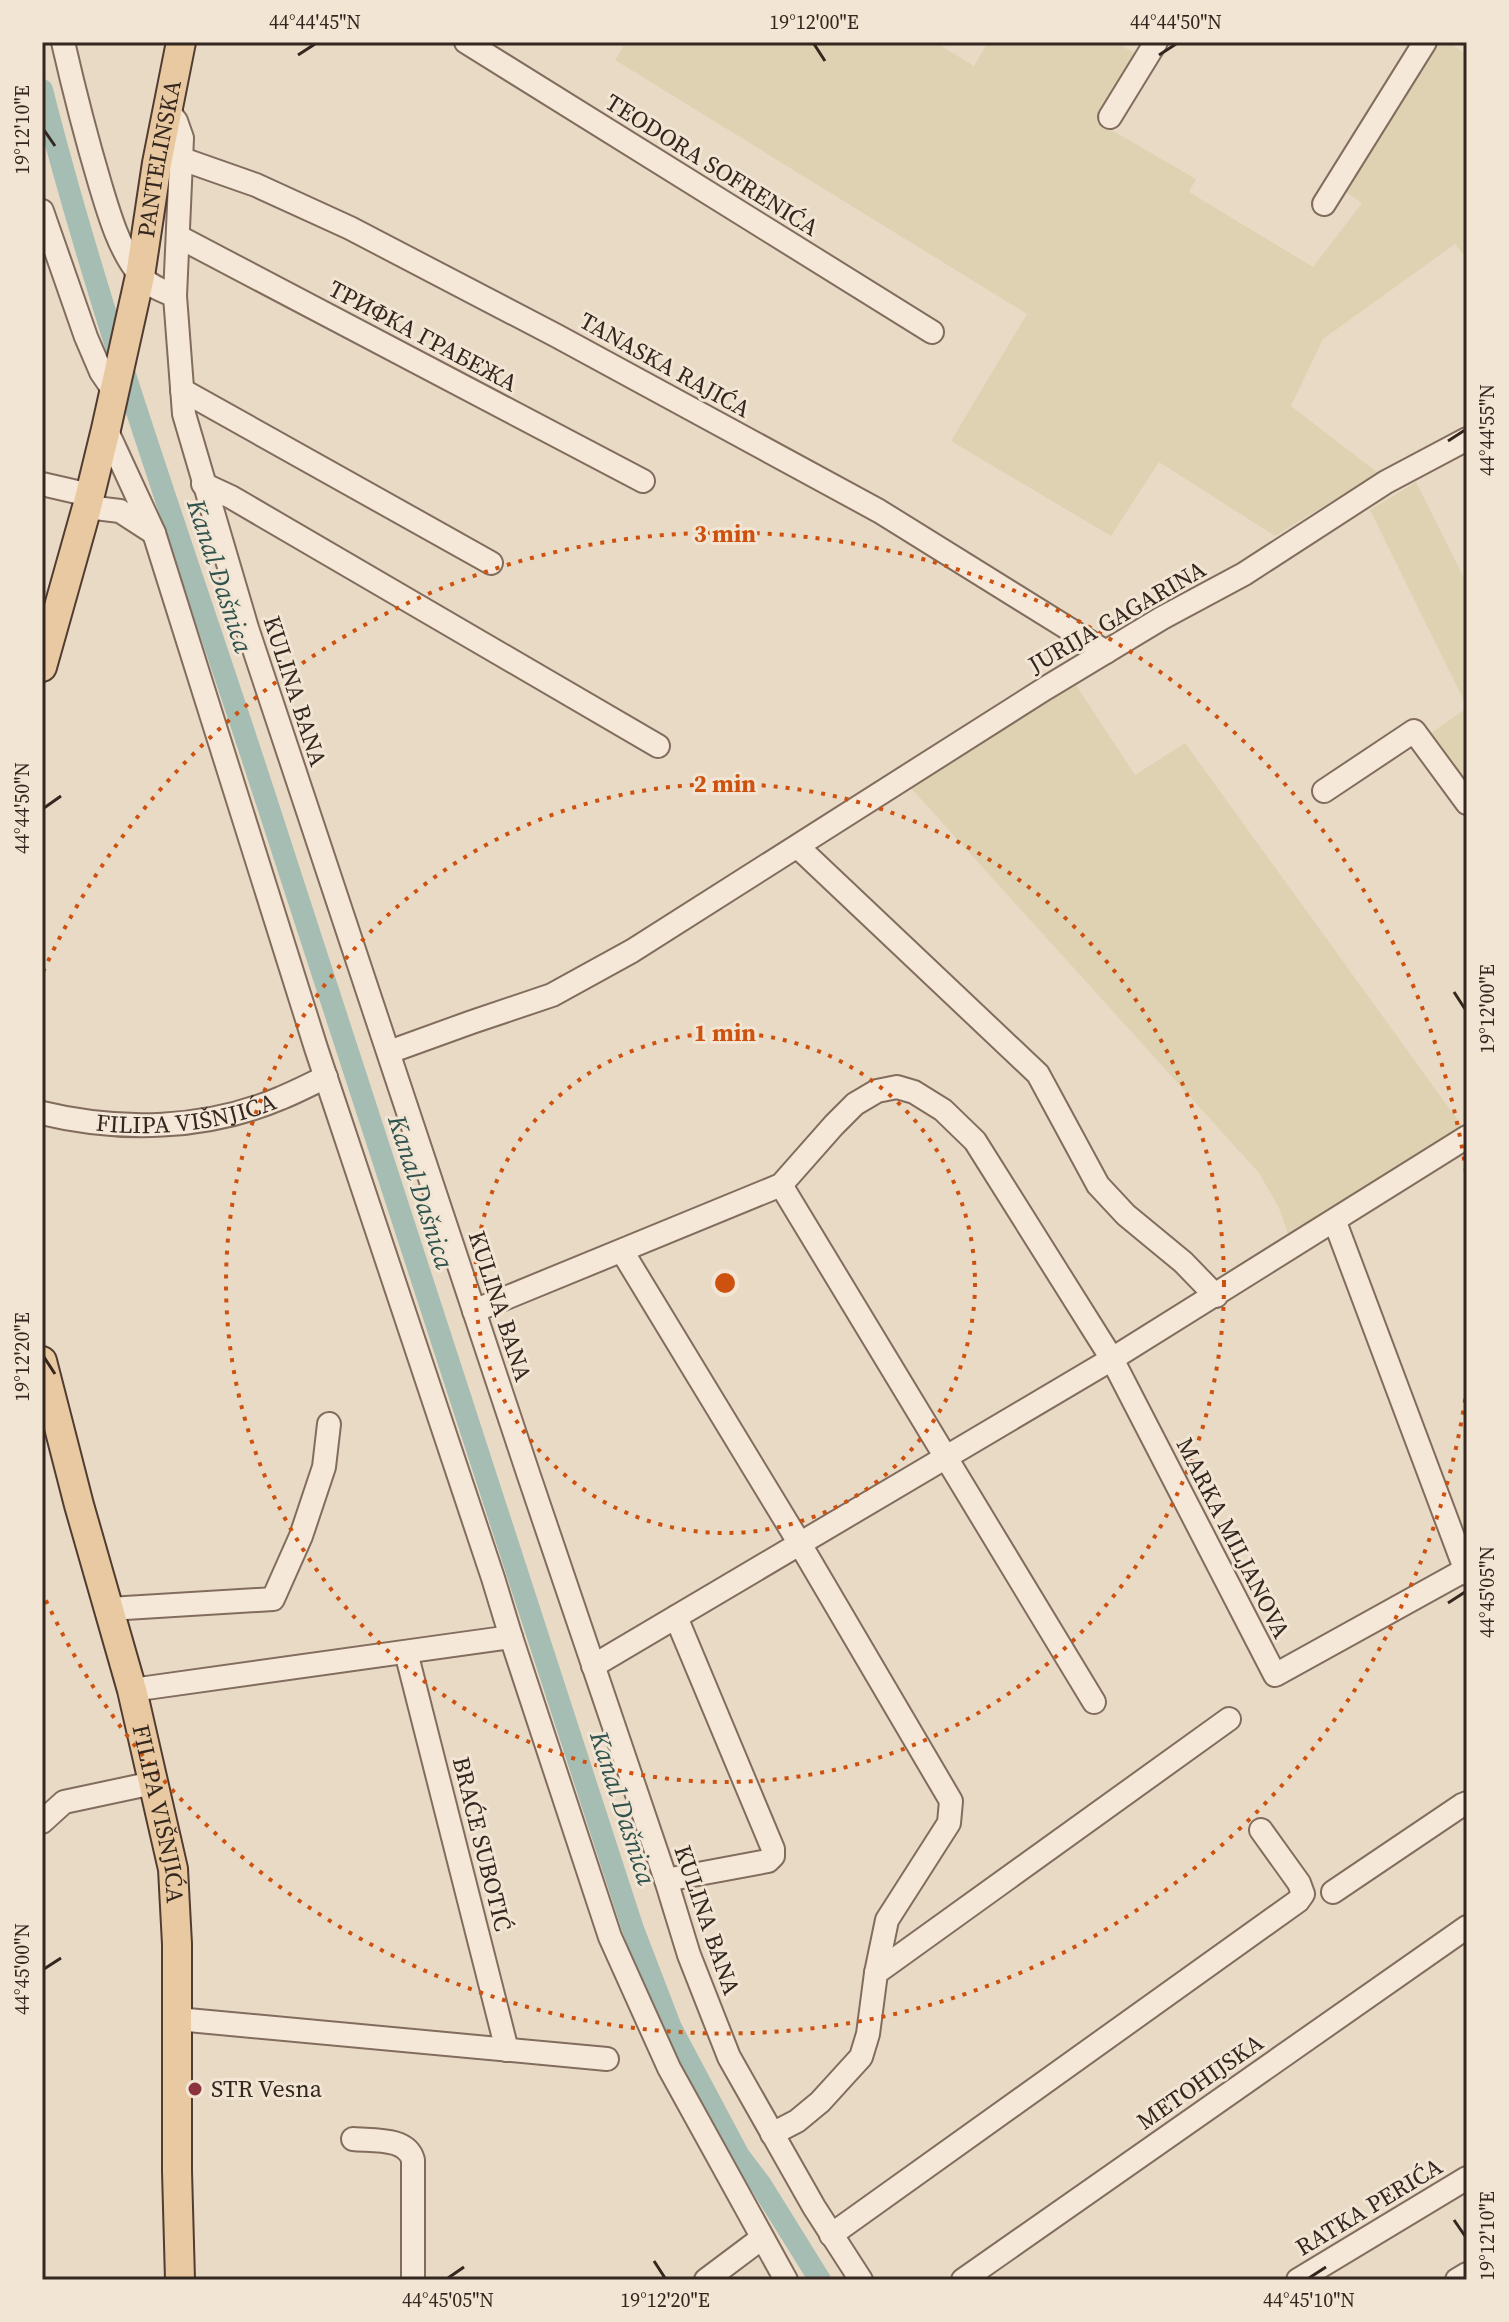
<svg xmlns="http://www.w3.org/2000/svg" width="1509" height="2322" viewBox="0 0 1509 2322" font-family="'Source Serif 4',serif">
  <style>
    .farmland { fill: #ded2b3 }
    .lines { fill: none; stroke-linecap: round; stroke-linejoin: round }
    .canal { stroke: #a6bdb4; stroke-width: 22 }
    .minor-casing { stroke: #826c5d; stroke-width: 26 }
    .major-casing { stroke: #513c31; stroke-width: 32 }
    .minor { stroke: #f5e8d8; stroke-width: 22 }
    .major { stroke: #e9c9a1; stroke-width: 28 }
    .ticks { fill: none; stroke: #34271f; stroke-width: 3 }
    .ring { fill: none; stroke: #cd520f; stroke-width: 4; stroke-dasharray: 4 8 }
    .poi-dot { fill: #8b333f; stroke: #f2e5d4; stroke-width: 3 }
    .labels { text-anchor: middle; stroke-width: 6; stroke-linejoin: round; paint-order: stroke }
    .street-label { font-size: 24px; fill: #34271f; stroke: #f2e5d4 }
    .poi-label { font-size: 24px; fill: #34271f; stroke: #f2e5d4; text-anchor: start }
    .water-label { font-size: 26px; font-style: italic; fill: #30524c; stroke: #f2e5d4 }
    .centre { fill: #cd520f; stroke: #f2e5d4; stroke-width: 4 }
    .ring-label { font-size: 24px; text-anchor: middle; font-weight: bold; fill: #cd520f; stroke: #f2e5d4; stroke-width: 6; stroke-linejoin: round; paint-order: stroke }
    .neatline { fill: none; stroke: #34271f; stroke-width: 3 }
    .ticks-label { font-size: 20px; text-anchor: middle; fill: #34271f }
  </style>
  <rect width="100%" height="100%" fill="#e9dac5"/>
  <!-- farmland -->
  <path class="farmland" d="M 626,42 L 935,42 L 974,66 L 988,42 L 1115,42 L 1136,54 L 1096,121 L 1196,179 L 1189,192 L 1313,267 L 1362,203 L 1343,190 L 1435,42 L 1448,42 L 1467,55 L 1467,259 L 1455,244 L 1323,339 L 1291,406 L 1378,473 L 1275,536 L 1159,462 L 1111,536 L 951,441 L 1027,314 L 615,60 Z
    M 1416,482 L 1467,584 L 1467,707 L 1370,510 Z
    M 1076,685 L 1135,775 L 1185,743 L 1462,1126 L 1289,1236 L 1279,1208 L 1259,1173 L 910,787 Z
    M 1467,708 L 1467,789 L 1428,735 Z"/>
  <g class="lines">
    <!-- canal -->
    <path class="canal" d="M 42,90 C 101,322 184,548 258,775 C 383,1160 508,1544 633,1929 L 671,2028 L 739,2156 L 761,2185 L 820,2280"/>
    <defs>
      <g id="minor">
        <path d="M 63,42 C 74,90 86,137 100,184 C 109,214 119,249 139,274 C 147,285 163,291 175,296"/>
        <path d="M 466,42 L 932,332"/>
        <path d="M 167,109 L 176,121 L 182,138 L 175,296 L 184,414 L 247,628 L 529,1476 L 666,1880 L 689,1955 L 729,2057 L 814,2207 L 861,2280"/>
        <path d="M 1110,117 L 1156,42"/>
        <path d="M 182,159 L 256,185 L 350,228 L 557,336 L 879,511 L 1106,652"/>
        <path d="M 1324,204 L 1425,42"/>
        <path d="M 42,211 L 86,337 L 101,372 L 114,391"/>
        <path d="M 179,237 L 643,481"/>
        <path d="M 182,390 L 491,563"/>
        <path d="M 42,484 L 90,495"/>
        <path d="M 203,484 L 231,497 L 658,746"/>
        <path d="M 87,507 L 120,511 L 154,533 L 106,429"/>
        <path d="M 154,533 L 316,1048 L 493,1578 L 511,1637 L 610,1937 L 669,2068 L 786,2280"/>
        <path d="M 1324,791 L 1414,731 L 1467,803"/>
        <path d="M 798,847 L 1038,1074 L 1098,1185 L 1126,1215 L 1183,1262 L 1216,1296"/>
        <path d="M 389,1052 L 472,1022 L 552,995 L 632,951 L 1046,688 L 1162,618 L 1244,574 L 1386,482 L 1467,439"/>
        <path id="s1" d="M 42,1113 C 120,1132 206,1130 281,1098 C 296,1092 311,1084 326,1077"/>
        <path d="M 781,1185 L 1094,1702"/>
        <path d="M 1335,1222 L 1467,1574"/>
        <path d="M 622,1251 L 800,1544 L 951,1801 L 949,1823 L 887,1920 L 876,1973"/>
        <path d="M 474,1311 L 781,1185 L 834,1125 L 855,1104 L 877,1091 L 897,1087 L 914,1092 L 943,1110 L 975,1141 L 1112,1359 L 1275,1675 L 1465,1570"/>
        <path d="M 109,1609 L 273,1599 L 301,1536 L 324,1467 L 329,1424"/>
        <path d="M 406,1652 L 507,2050"/>
        <path d="M 593,1666 L 1112,1359 L 1467,1137"/>
        <path d="M 132,1690 L 511,1637"/>
        <path d="M 42,1822 L 64,1802 L 153,1783"/>
        <path d="M 666,1880 L 768,1861 L 773,1856 L 773,1849 L 676,1617"/>
        <path d="M 1333,1892 L 1462,1805 L 1467,1803"/>
        <path d="M 177,2019 L 607,2059"/>
        <path d="M 772,2134 L 797,2121 L 820,2102 L 861,2057 L 868,2034 L 876,1973 L 1229,1719"/>
        <path d="M 353,2139 C 373,2141 407,2137 413,2160 L 413,2280"/>
        <path d="M 831,2235 L 1298,1901 L 1303,1894 L 1299,1883 L 1261,1830"/>
        <path d="M 706,2280 L 762,2238"/>
        <path d="M 963,2280 L 1467,1927"/>
        <path d="M 1298,2280 L 1467,2178"/>
        <path d="M 1457,2280 L 1467,2274"/>
      </g>
      <g id="major">
        <path id="s2" d="M 42,667 L 87,507 L 106,429 L 140,276 L 157,163 L 181,42"/>
        <path id="s3" d="M 42,1361 L 79,1505 L 132,1690 L 173,1869 L 177,1944 L 177,2171 L 180,2280"/>
      </g>
    </defs>
    <!-- minor casing -->
    <use href="#minor" class="minor-casing"/>
    <!-- major casing -->
    <use href="#major" class="major-casing"/>
    <!-- minor -->
    <use href="#minor" class="minor"/>
    <!-- major -->
    <use href="#major" class="major"/>
  </g>
  <!-- ticks -->
  <path class="ticks" d="M 814,44 L 825,61M 298,55 L 315,44M 1159,55 L 1176,44M 44,130 L 55,146M 1448,441 L 1465,430M 44,808 L 61,796M 1454,992 L 1465,1009M 44,1357 L 55,1374M 1448,1603 L 1465,1592M 44,1969 L 61,1958M 1454,2220 L 1465,2236M 654,2261 L 665,2278M 448,2278 L 464,2267M 1309,2278 L 1326,2267"/>
  <!-- distance rings -->
  <g class="ring">
    <circle cx="725" cy="1283" r="250"/>
    <circle cx="725" cy="1283" r="499"/>
    <path d="M1467 1387A749 749 0 0 1 43 1594M43 972A749 749 0 0 1 1467 1179"/>
  </g>
  <!-- markers -->
  <circle class="poi-dot" cx="195" cy="2089" r="8"/>
  <g class="labels">
    <!-- street labels -->
    <g class="street-label">
      <text dy="8" stroke="none"><textPath href="#s2" startOffset="522">PANTELINSKA</textPath></text>
      <text transform="translate(712 165) rotate(32)" y="8">TEODORA SOFRENIĆA</text>
      <text transform="translate(423 336) rotate(28)" y="8">ТРИФКА ГРАБЕЖА</text>
      <text transform="translate(665 365) rotate(29)" y="8">TANASKA RAJIĆA</text>
      <text transform="translate(1117 617) rotate(-30)" y="8">JURIJA GAGARINA</text>
      <text transform="translate(295 691) rotate(72)" y="8">KULINA BANA</text>
      <text dy="8" stroke="none"><textPath href="#s1" startOffset="146">FILIPA VIŠNJIĆA</textPath></text>
      <text transform="translate(500 1306) rotate(72)" y="8">KULINA BANA</text>
      <text transform="translate(1233 1538) rotate(63)" y="8">MARKA MILJANOVA</text>
      <text dy="8" stroke="none"><textPath href="#s3" startOffset="468">FILIPA VIŠNJIĆA</textPath></text>
      <text transform="translate(482 1844) rotate(76)" y="8">BRAĆE SUBOTIĆ</text>
      <text transform="translate(707 1920) rotate(71)" y="8">KULINA BANA</text>
      <text transform="translate(1200 2082) rotate(-35)" y="8">METOHIJSKA</text>
      <text transform="translate(1369 2207) rotate(-31)" y="8">RATKA PERIĆA</text>
    </g>
    <!-- poi labels -->
    <g class="poi-label">
      <text x="211" y="2097">STR Vesna</text>
    </g>
    <!-- water labels -->
    <g class="water-label">
      <text transform="translate(220 576) rotate(72)" y="9">Kanal Dašnica</text>
      <text transform="translate(421 1192) rotate(72)" y="9">Kanal Dašnica</text>
      <text transform="translate(623 1808) rotate(72)" y="9">Kanal Dašnica</text>
    </g>
  </g>
  <circle cx="725" cy="1283" r="12" class="centre"/>
  <g class="ring-label">
    <text x="725" y="542">3 min</text>
    <text x="725" y="792">2 min</text>
    <text x="725" y="1041">1 min</text>
  </g>
  <!-- border -->
  <rect width="1509" height="2322" fill="none" stroke="#f2e5d4" stroke-width="88"/>
  <rect x="44" y="44" width="1421" height="2234" class="neatline"/>
  <g class="ticks-label">
    <text x="315" y="29">44°44'45"N</text>
    <text x="814" y="29">19°12'00"E</text>
    <text x="1176" y="29">44°44'50"N</text>
    <text transform="translate(22 130) rotate(-90)" y="7">19°12'10"E</text>
    <text transform="translate(1487 430) rotate(-90)" y="7">44°44'55"N</text>
    <text transform="translate(22 808) rotate(-90)" y="7">44°44'50"N</text>
    <text transform="translate(1487 1009) rotate(-90)" y="7">19°12'00"E</text>
    <text transform="translate(22 1357) rotate(-90)" y="7">19°12'20"E</text>
    <text transform="translate(1487 1592) rotate(-90)" y="7">44°45'05"N</text>
    <text transform="translate(22 1969) rotate(-90)" y="7">44°45'00"N</text>
    <text transform="translate(1487 2236) rotate(-90)" y="7">19°12'10"E</text>
    <text x="448" y="2307">44°45'05"N</text>
    <text x="665" y="2307">19°12'20"E</text>
    <text x="1309" y="2307">44°45'10"N</text>
  </g>
</svg>
